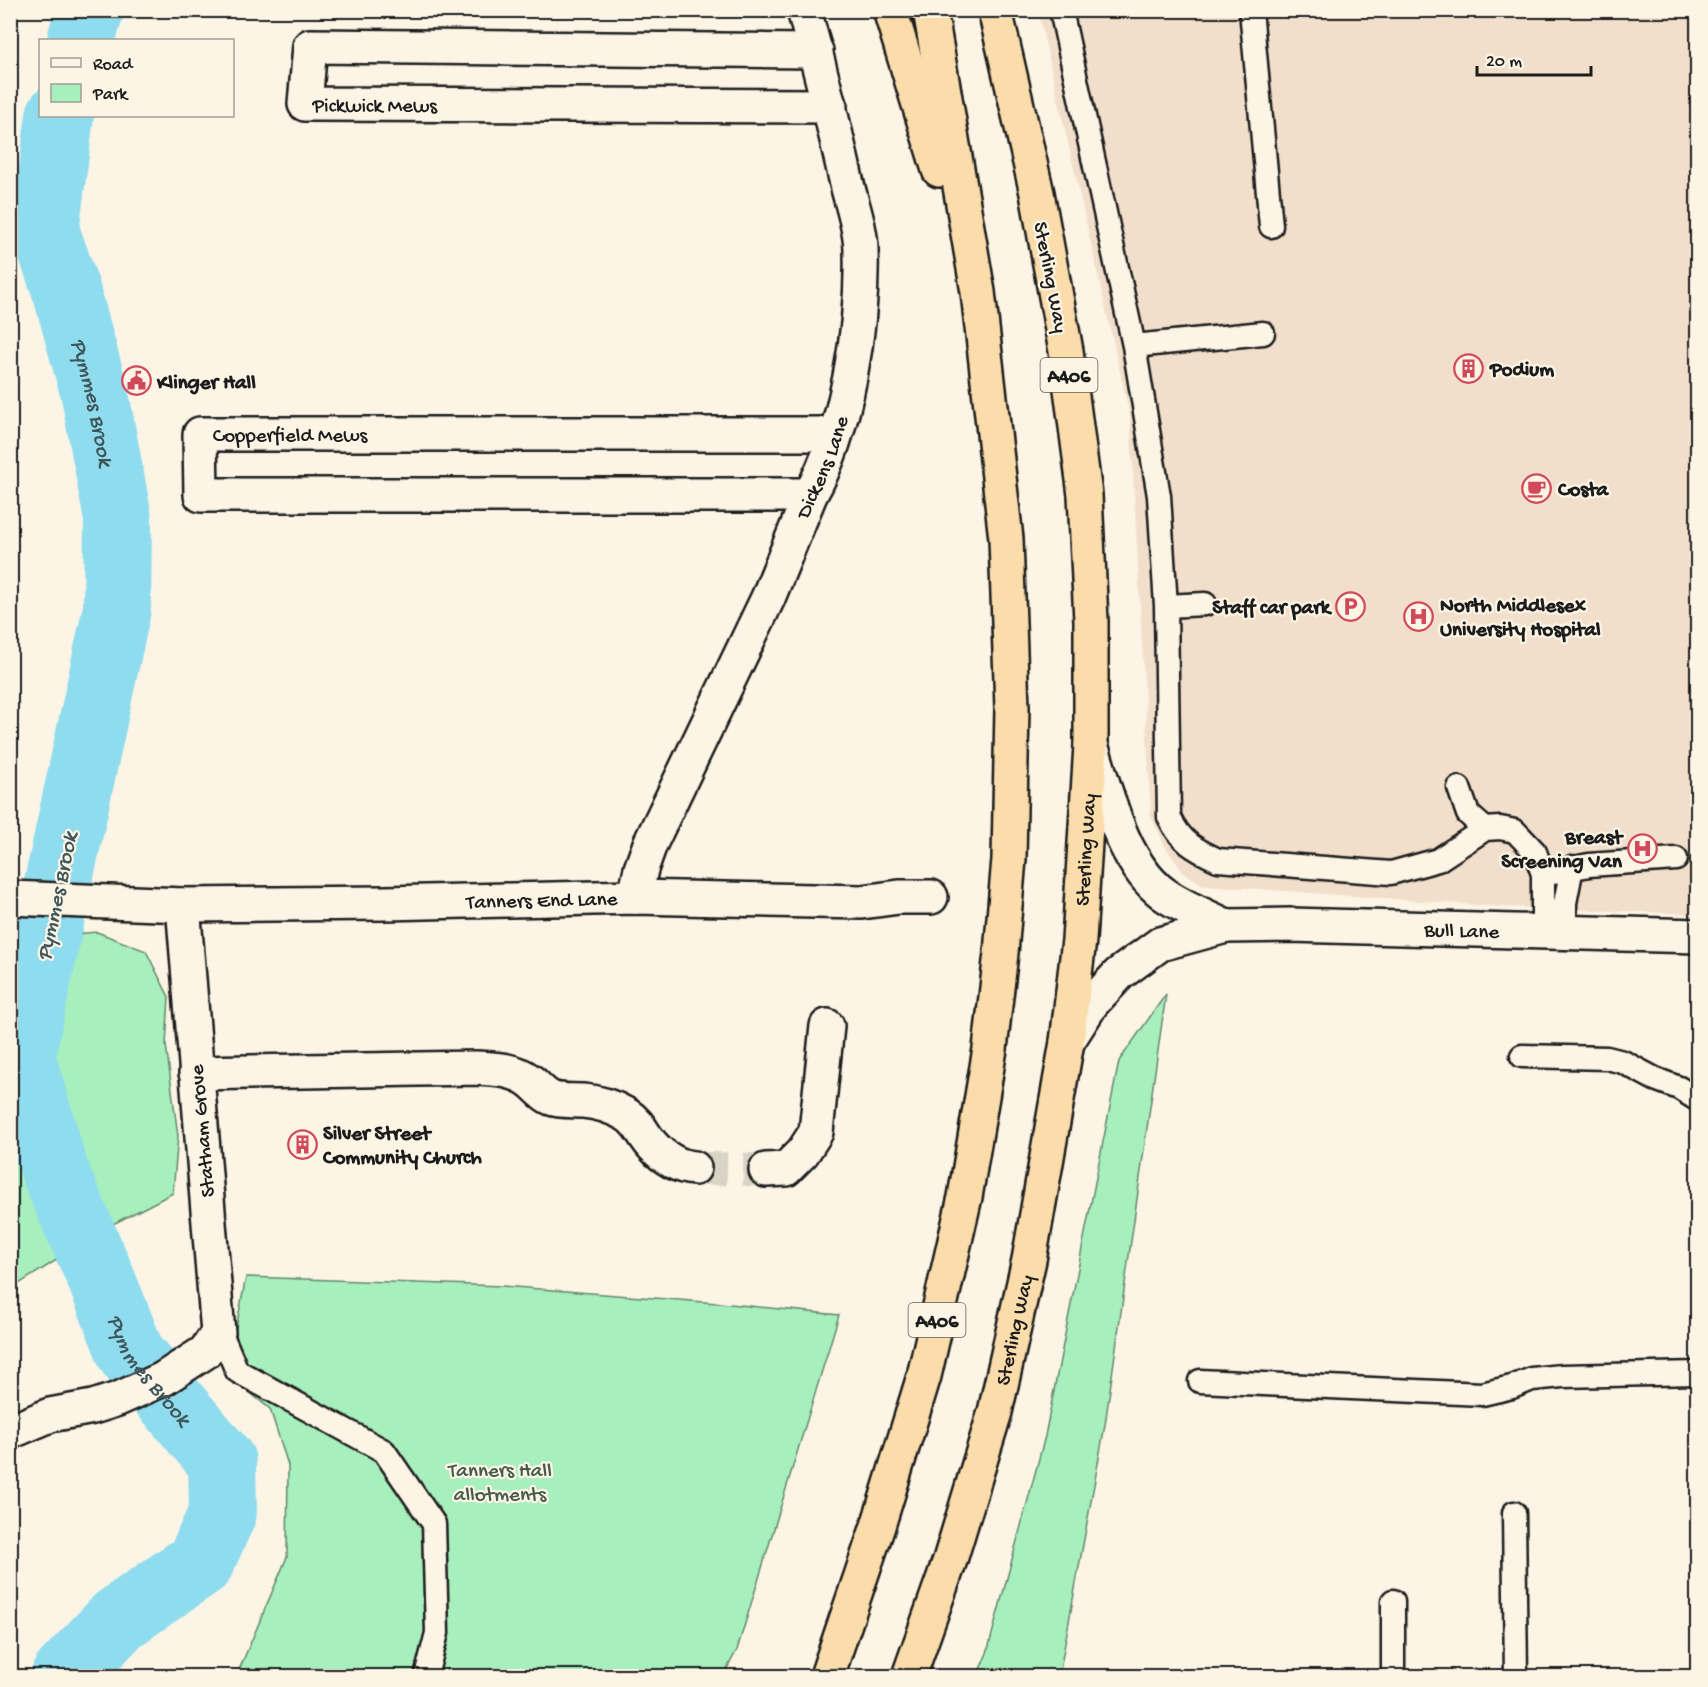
<svg xmlns="http://www.w3.org/2000/svg" width="1708" height="1687" viewBox="0 0 1708 1687" font-family="'Gochi Hand',sans-serif">
  <style>
    .built { fill: #f2dfcb }
    .green { fill: #a7efbd; stroke: #62866c; stroke-width: 1.5 }
    .lines { fill: none; stroke-linecap: round; stroke-linejoin: round }
    .river { stroke: #90dcef; stroke-width: 68 }
    .minor-tunnel { stroke: #dad4c7; stroke-width: 33; stroke-dasharray: 33 16; stroke-linecap: butt }
    .service-casing { stroke: #1c1c1c; stroke-width: 27 }
    .minor-casing { stroke: #1c1c1c; stroke-width: 38 }
    .tertiary-casing { stroke: #1c1c1c; stroke-width: 38 }
    .trunk-casing { stroke: #1c1c1c; stroke-width: 38 }
    .service { stroke: #fcf5e5; stroke-width: 22 }
    .minor { stroke: #fcf5e5; stroke-width: 33 }
    .tertiary { stroke: #fcf5e5; stroke-width: 33 }
    .trunk { stroke: #fbddab; stroke-width: 33 }
    .labels { text-anchor: middle; stroke-width: 4.5; stroke-linejoin: round; paint-order: stroke }
    .shield { fill: #fcf5e5; stroke: #5f5d58; stroke-width: 1.5 }
    .shield-label { font-size: 20px; font-weight: bold; fill: #1c1c1c }
    .street-label { font-size: 21px; fill: #1c1c1c; stroke: #fcf5e5 }
    .poi-label { font-size: 21px; font-weight: bold; fill: #1c1c1c; stroke: #fcf5e5; text-anchor: start }
    .park-label { font-size: 21px; fill: #465b4c; stroke: #fcf5e5 }
    .water-label { font-size: 22px; font-style: italic; fill: #3f565b; stroke: #fcf5e5 }
  </style>
  <rect width="100%" height="100%" fill="#fcf5e5"/>
  <filter id="ink" filterUnits="userSpaceOnUse"><feTurbulence type="fractalNoise" baseFrequency=".0167" numOctaves="2"/><feDisplacementMap in="SourceGraphic" scale="12" xChannelSelector="R" yChannelSelector="G"/><feConvolveMatrix kernelMatrix="1 2 1 2 8 2 1 2 1" color-interpolation-filters="sRGB"/></filter>
  <g filter="url(#ink)">
    <!-- built -->
    <path class="built" d="M 1038,11 L 1697,11 L 1697,914 L 1502,907 L 1203,885 L 1183,872 L 1166,848 L 1151,816 L 1130,416 Z"/>
    <!-- green -->
    <path class="green" d="M 97,932 L 146,951 L 169,997 L 166,1045 L 178,1136 L 173,1193 L 113,1224 L 11,1289 L 11,940 Z
      M 1166,994 L 1105,1425 L 1059,1676 L 977,1676 L 987,1653 L 1045,1436 L 1119,1061 Z
      M 246,1277 L 502,1286 L 730,1304 L 839,1315 L 737,1650 L 723,1676 L 234,1676 L 239,1670 L 287,1557 L 288,1465 L 270,1409 L 227,1374 Z"/>
    <g class="lines">
      <!-- river -->
      <g class="river">
        <path d="M 81,40 L 90,10"/>
        <path id="s1" d="M 60,116 L 45,230 L 67,293 L 95,395 L 118,519 L 117,609 L 21,1056 L 55,1172 L 101,1278 L 131,1354 L 222,1462 L 223,1512 L 200,1563 L 119,1619 L 65,1676"/>
      </g>
      <!-- minor-tunnel -->
      <path class="minor-tunnel" d="M 694,1168 L 766,1170"/>
      <defs>
        <path id="service" d="M 1061,10 L 1134,346 L 1159,496 L 1166,606 L 1169,817 C 1181,842 1194,849 1218,860 L 1391,873 L 1438,860 L 1485,829 L 1500,828 L 1515,831 L 1535,852 L 1543,874 L 1543,932
          M 1251,10 L 1271,226
          M 1134,346 L 1263,333
          M 1166,606 L 1205,604
          M 1459,788 L 1468,814 L 1485,829
          M 1543,874 L 1589,865 L 1676,859
          M 1565,932 L 1565,903 L 1572,867
          M 1522,1056 L 1607,1058 L 1623,1062 L 1655,1079 L 1679,1088 L 1698,1100
          M 218,1333 L 221,1333 L 237,1371 L 384,1451 L 434,1524 L 437,1633 L 426,1676
          M 1200,1381 L 1482,1394 L 1512,1387 L 1532,1379 L 1562,1376 L 1698,1373
          M 1514,1513 L 1516,1676
          M 1393,1676 L 1393,1601"/>
        <g id="minor">
          <path id="s2" d="M 816,51 L 310,46 L 305,104 L 830,106"/>
          <path id="s3" d="M 810,495 L 201,495 L 200,434 L 835,434"/>
          <path id="s4" d="M 635,897 L 641,869 L 650,844 L 768,598 L 810,495 C 847,431 863,324 861,251 C 861,229 852,205 847,184 C 834,125 820,68 804,10"/>
          <path id="s5" d="M 10,898 L 183,905 L 385,903 L 635,897 L 862,902 L 899,897 L 931,897"/>
          <path d="M 196,1073 L 476,1068 C 495,1069 514,1069 530,1081 C 537,1086 542,1094 551,1098 C 561,1102 573,1100 583,1101 C 599,1102 613,1107 627,1115 C 640,1123 644,1137 654,1147 C 664,1158 679,1167 694,1168"/>
          <path d="M 766,1170 L 786,1169 L 803,1152 L 816,1132 L 827,1026"/>
          <path d="M 10,1432 L 50,1415 L 93,1407 L 118,1399 L 163,1379 L 205,1352 L 218,1333 L 183,905"/>
        </g>
        <g id="tertiary">
          <path d="M 1091,745 C 1106,791 1122,864 1164,894 C 1182,907 1206,916 1226,926"/>
          <path id="s6" d="M 1067,1042 L 1092,1003 L 1119,974 L 1160,944 L 1226,926 L 1290,925 L 1698,936"/>
        </g>
        <g id="trunk">
          <path d="M 890,10 L 939,170"/>
          <path d="M 827,1676 L 878,1526 L 924,1376 L 965,1197 L 990,1049 L 1001,953 L 1009,859 L 1012,708 L 1006,539 L 978,292 L 930,10"/>
          <path id="s7" d="M 909,1676 L 950,1560 L 995,1412 L 1029,1260 L 1067,1042 L 1079,940 L 1091,745 L 1091,621 L 1085,495 L 1066,351 L 1037,193 L 995,10"/>
        </g>
      </defs>
      <!-- service casing -->
      <use href="#service" class="service-casing"/>
      <!-- minor casing -->
      <use href="#minor" class="minor-casing"/>
      <!-- tertiary casing -->
      <use href="#tertiary" class="tertiary-casing"/>
      <!-- trunk casing -->
      <use href="#trunk" class="trunk-casing"/>
      <!-- service -->
      <use href="#service" class="service"/>
      <!-- minor -->
      <use href="#minor" class="minor"/>
      <!-- tertiary -->
      <use href="#tertiary" class="tertiary"/>
      <!-- trunk -->
      <use href="#trunk" class="trunk"/>
    </g>
  </g>
  <!-- icons -->
  <defs>
    <symbol id="building-ring" viewBox="-11 -11 22 22"><circle r="9.5" fill="#fcf5e5" stroke="#d1495b" stroke-width="1.5"/><path d="M-4-6H4V6H1V3H-1V6H-4ZM-2.5-4.3h1.7v1.8h-1.7ZM.8-4.3h1.7v1.8H.8ZM-2.5-1h1.7V.8h-1.7ZM.8-1h1.7V.8H.8Z" fill="#d1495b"/></symbol>
    <symbol id="civic-ring" viewBox="-11 -11 22 22"><circle r="9.5" fill="#fcf5e5" stroke="#d1495b" stroke-width="1.5"/><path d="M-.6-6.5H3V-4.5H.6V-3L4-1V1h2V6H-6V1h2V-1L-.6-3ZM-1.2 2.5V6h2.4V2.5Z" fill="#d1495b"/></symbol>
    <symbol id="cafe-ring" viewBox="-11 -11 22 22"><circle r="9.5" fill="#fcf5e5" stroke="#d1495b" stroke-width="1.5"/><path d="M-5.5-4.5H6V0H3Q3 3.5 0 3.5H-2.5Q-5.5 3.5-5.5 0ZM3-3.2v2h1.7v-2ZM-6 4.5H4V6H-6Z" fill="#d1495b"/></symbol>
    <symbol id="parking-ring" viewBox="-11 -11 22 22"><circle r="9.5" fill="#fcf5e5" stroke="#d1495b" stroke-width="1.5"/><path d="M-3.5-5.5H1a3.5 3.5 0 0 1 0 7H-1V5.5H-3.5ZM-1-3.4V-.6H.8a1.4 1.4 0 0 0 0-2.8Z" fill="#d1495b"/></symbol>
    <symbol id="hospital-ring" viewBox="-11 -11 22 22"><circle r="9.5" fill="#fcf5e5" stroke="#d1495b" stroke-width="1.5"/><path d="M-5-5h3v3.5h4V-5h3V5h-3V1.5h-4V5h-3Z" fill="#d1495b"/></symbol>
  </defs>
  <g fill-rule="evenodd">
    <use href="#building-ring" x="1452" y="352" width="33" height="33"/>
    <use href="#civic-ring" x="120" y="364" width="33" height="33"/>
    <use href="#cafe-ring" x="1520" y="472" width="33" height="33"/>
    <use href="#parking-ring" x="1334" y="590" width="33" height="33"/>
    <use href="#hospital-ring" x="1402" y="600" width="33" height="33"/>
    <use href="#hospital-ring" x="1626" y="832" width="33" height="33"/>
    <use href="#building-ring" x="286" y="1128" width="33" height="33"/>
  </g>
  <g class="labels">
    <!-- shield labels -->
    <g class="shield">
      <rect x="1040.5" y="358" width="57" height="34" rx="4.5"/>
      <rect x="908.5" y="1303" width="57" height="34" rx="4.5"/>
    </g>
    <g class="shield-label">
      <text x="1069" y="382">A406</text>
      <text x="937" y="1327">A406</text>
    </g>
    <!-- street labels -->
    <g class="street-label">
      <text dy="7" stroke="none"><textPath href="#s2" startOffset="634">Pickwick Mews</textPath></text>
      <text transform="translate(1052 277) rotate(79)" y="7">Sterling Way</text>
      <text dy="7" stroke="none"><textPath href="#s3" startOffset="760">Copperfield Mews</textPath></text>
      <text dy="7" stroke="none"><textPath href="#s4" startOffset="470">Dickens Lane</textPath></text>
      <text dy="7" stroke="none"><textPath href="#s7" startOffset="848">Sterling Way</textPath></text>
      <text dy="7" stroke="none"><textPath href="#s5" startOffset="532">Tanners End Lane</textPath></text>
      <text dy="7" stroke="none"><textPath href="#s6" startOffset="441">Bull Lane</textPath></text>
      <text transform="translate(201 1131) rotate(-95)" y="7">Statham Grove</text>
      <text dy="7" stroke="none"><textPath href="#s7" startOffset="362">Sterling Way</textPath></text>
    </g>
    <!-- poi labels -->
    <g class="poi-label">
      <text x="1490" y="375">Podium</text>
      <text x="157" y="388">Klinger Hall</text>
      <text x="1558" y="495">Costa</text>
      <text x="1440" y="611">North Middlesex<tspan x="1440" dy="24">University Hospital</tspan></text>
      <text x="1330" y="613" text-anchor="end">Staff car park</text>
      <text x="1622" y="843" text-anchor="end">Breast<tspan x="1622" dy="24">Screening Van</tspan></text>
      <text x="323" y="1139">Silver Street<tspan x="323" dy="24">Community Church</tspan></text>
    </g>
    <!-- park labels -->
    <g class="park-label">
      <text x="500" y="1476">Tanners Hall<tspan x="500" dy="24">allotments</tspan></text>
    </g>
    <!-- water labels -->
    <g class="water-label">
      <text dy="8" stroke="none"><textPath href="#s1" startOffset="294">Pymmes Brook</textPath></text>
      <text transform="translate(55 896) rotate(-78)" y="8">Pymmes Brook</text>
      <text dy="8" stroke="none"><textPath href="#s1" startOffset="1302">Pymmes Brook</textPath></text>
    </g>
  </g>
  <!-- margin -->
  <rect width="1708" height="1687" fill="none" stroke="#fcf5e5" stroke-width="36"/>
  <rect x="18" y="18" width="1672" height="1651" fill="none" stroke="#1c1c1c" stroke-width="2" filter="url(#ink)"/>
  <!-- legend -->
  <rect x="39" y="39" width="195" height="78" fill="#fcf5e5" stroke="#a29e95" stroke-width="1.5"/>
  <rect x="51" y="58" width="30" height="9" fill="#fcf5e5" stroke="#a29e95" stroke-width="1.5"/>
  <text x="93" y="69" font-size="18" fill="#1c1c1c">Road</text>
  <rect x="51" y="84" width="30" height="18" fill="#a7efbd" stroke="#a29e95" stroke-width="1.5"/>
  <text x="93" y="99" font-size="18" fill="#1c1c1c">Park</text>
  <!-- scale -->
  <path d="M1477 66v9h114v-9" fill="none" stroke="#1c1c1c" stroke-width="3"/>
  <text x="1486" y="66" font-size="18" fill="#1c1c1c" stroke="#fcf5e5" stroke-width="4.5" paint-order="stroke">20 m</text>
</svg>
